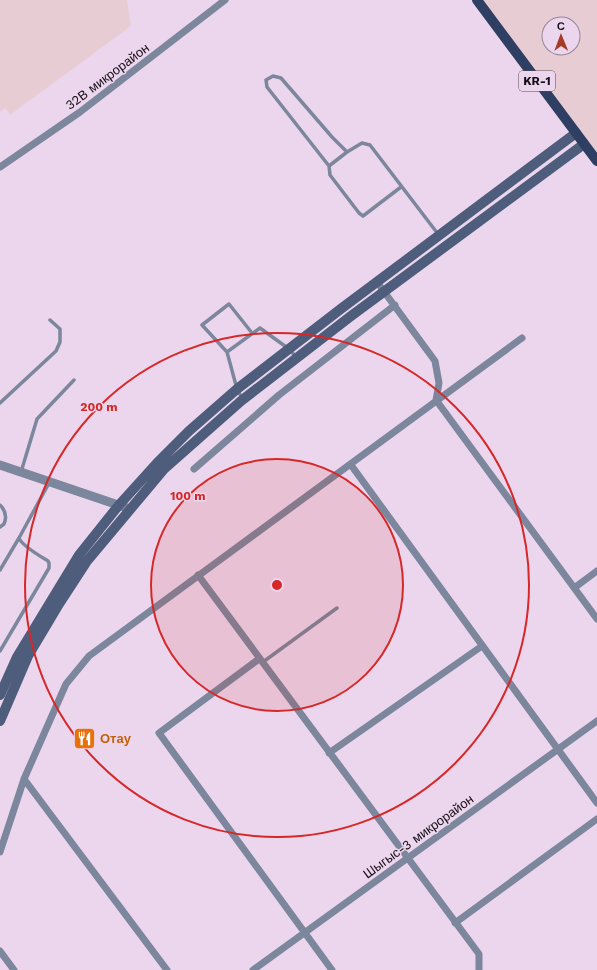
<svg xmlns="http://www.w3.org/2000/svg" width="597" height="970" viewBox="0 0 597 970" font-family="'Work Sans',sans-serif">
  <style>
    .industrial { fill: #e7cdd3; fill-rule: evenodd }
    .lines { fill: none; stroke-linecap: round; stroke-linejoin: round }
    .service { stroke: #7c869c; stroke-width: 3.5 }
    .minor { stroke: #7c869c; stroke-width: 7 }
    .tertiary { stroke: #7c869c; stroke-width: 9 }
    .secondary { stroke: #4e5d7b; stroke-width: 10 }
    .primary { stroke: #2f3f63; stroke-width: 10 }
    .ring { fill: none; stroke: #d62828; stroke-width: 2 }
    .labels { text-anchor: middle; stroke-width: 3; stroke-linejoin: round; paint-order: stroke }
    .shield { fill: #ecd6ed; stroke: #564a56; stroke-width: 1 }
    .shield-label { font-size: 12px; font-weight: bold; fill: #150e16 }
    .street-label { font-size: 13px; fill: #150e16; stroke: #ecd6ed }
    .food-label { font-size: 13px; font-weight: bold; fill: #c56008; stroke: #ecd6ed; text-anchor: start }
    .centre { fill: #d62828; stroke: #ecd6ed; stroke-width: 2 }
    .ring-label { font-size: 12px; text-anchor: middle; font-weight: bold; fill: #d62828; stroke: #ecd6ed; stroke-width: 3; stroke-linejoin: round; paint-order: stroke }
  </style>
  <rect width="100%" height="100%" fill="#ecd6ed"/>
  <!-- industrial -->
  <path class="industrial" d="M 0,0 L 127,0 L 131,26 L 10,115 L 5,108 L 0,112 Z
    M 480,0 L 597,0 L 597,156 ZM 549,24 L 573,24 L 573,48 L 549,48 Z"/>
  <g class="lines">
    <!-- service -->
    <path class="service" d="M 329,166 L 267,87 L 266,80 L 273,76 L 281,78 L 332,137 L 347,152
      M 401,187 L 363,216 L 359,213 L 330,175 L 329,166 L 347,152 L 362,143 L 370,145 L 438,234
      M 227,352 L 202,325 L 229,304 L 252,333
      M 242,398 L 237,389 L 227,352 L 260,328 L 289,349 L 296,357
      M 0,403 L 56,351 L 60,342 L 60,329 L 50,320
      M 21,472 L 37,419 L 74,380
      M 0,505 C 6,511 7,517 4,524 L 0,527
      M 0,570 L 19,538
      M 0,651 L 49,568 L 49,563 L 48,561 C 40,556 22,546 19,538 L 49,483
      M 263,662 L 337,608"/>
    <!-- minor -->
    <path class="minor" d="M 0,167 L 80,112 L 225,0
      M 377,282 L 435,361 L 439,383 L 436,400 L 597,619
      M 351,465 L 597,803
      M 194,469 L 279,395 L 395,305
      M 198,575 L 479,954 L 479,970
      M 574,588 L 597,571
      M 259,659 L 159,733 L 332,970
      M 329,753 L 482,646
      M 24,779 L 167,970
      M 0,852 L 24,779 L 66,684 L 89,656 L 522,338
      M 455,923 L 597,819
      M 0,951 L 14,970
      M 253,970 L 597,721"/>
    <!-- tertiary -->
    <path class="tertiary" d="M 0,465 L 130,509"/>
    <!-- secondary -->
    <path class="secondary" d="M 0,695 L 17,657 L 79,555 L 119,505 L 157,463 L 189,431 L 237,389 L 342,308 L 576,133
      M 0,721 L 28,656 L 59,604 L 87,561 L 164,469 L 241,401 L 351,316 L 584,144"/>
    <!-- primary -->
    <path class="primary" d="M 477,0 L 597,161"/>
  </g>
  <!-- distance rings -->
  <circle cx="277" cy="585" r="126" fill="#d62828" fill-opacity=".12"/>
  <g class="ring">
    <circle cx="277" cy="585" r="126"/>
    <circle cx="277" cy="585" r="252"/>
  </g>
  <!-- icons -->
  <defs>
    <symbol id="restaurant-square" viewBox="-11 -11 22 22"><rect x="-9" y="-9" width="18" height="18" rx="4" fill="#e8710a" stroke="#ecd6ed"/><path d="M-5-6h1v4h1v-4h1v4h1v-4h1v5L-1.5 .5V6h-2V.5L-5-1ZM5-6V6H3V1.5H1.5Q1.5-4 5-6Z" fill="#fff"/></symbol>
  </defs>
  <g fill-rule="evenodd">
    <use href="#restaurant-square" x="72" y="726" width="25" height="25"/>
  </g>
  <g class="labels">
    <!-- shield labels -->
    <rect class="shield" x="519" y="71" width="36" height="20" rx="3"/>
    <g class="shield-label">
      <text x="537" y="85">KR-1</text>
    </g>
    <!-- street labels -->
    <g class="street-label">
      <text transform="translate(107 76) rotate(-37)" y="5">32В микрорайон</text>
      <text transform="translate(418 836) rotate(-36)" y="5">Шыгыс-3 микрорайон</text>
    </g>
    <!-- food labels -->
    <g class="food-label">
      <text x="100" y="743">Отау</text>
    </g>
  </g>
  <circle cx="277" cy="585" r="6" class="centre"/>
  <g class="ring-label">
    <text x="99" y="411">200 m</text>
    <text x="188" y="500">100 m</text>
  </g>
  <!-- north arrow -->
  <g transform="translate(561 36) rotate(359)"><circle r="19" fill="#ecd6ed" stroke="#968697"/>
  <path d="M0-3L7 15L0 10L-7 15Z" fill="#a53c23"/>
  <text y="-6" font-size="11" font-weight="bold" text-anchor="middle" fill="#150e16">С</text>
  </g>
</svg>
